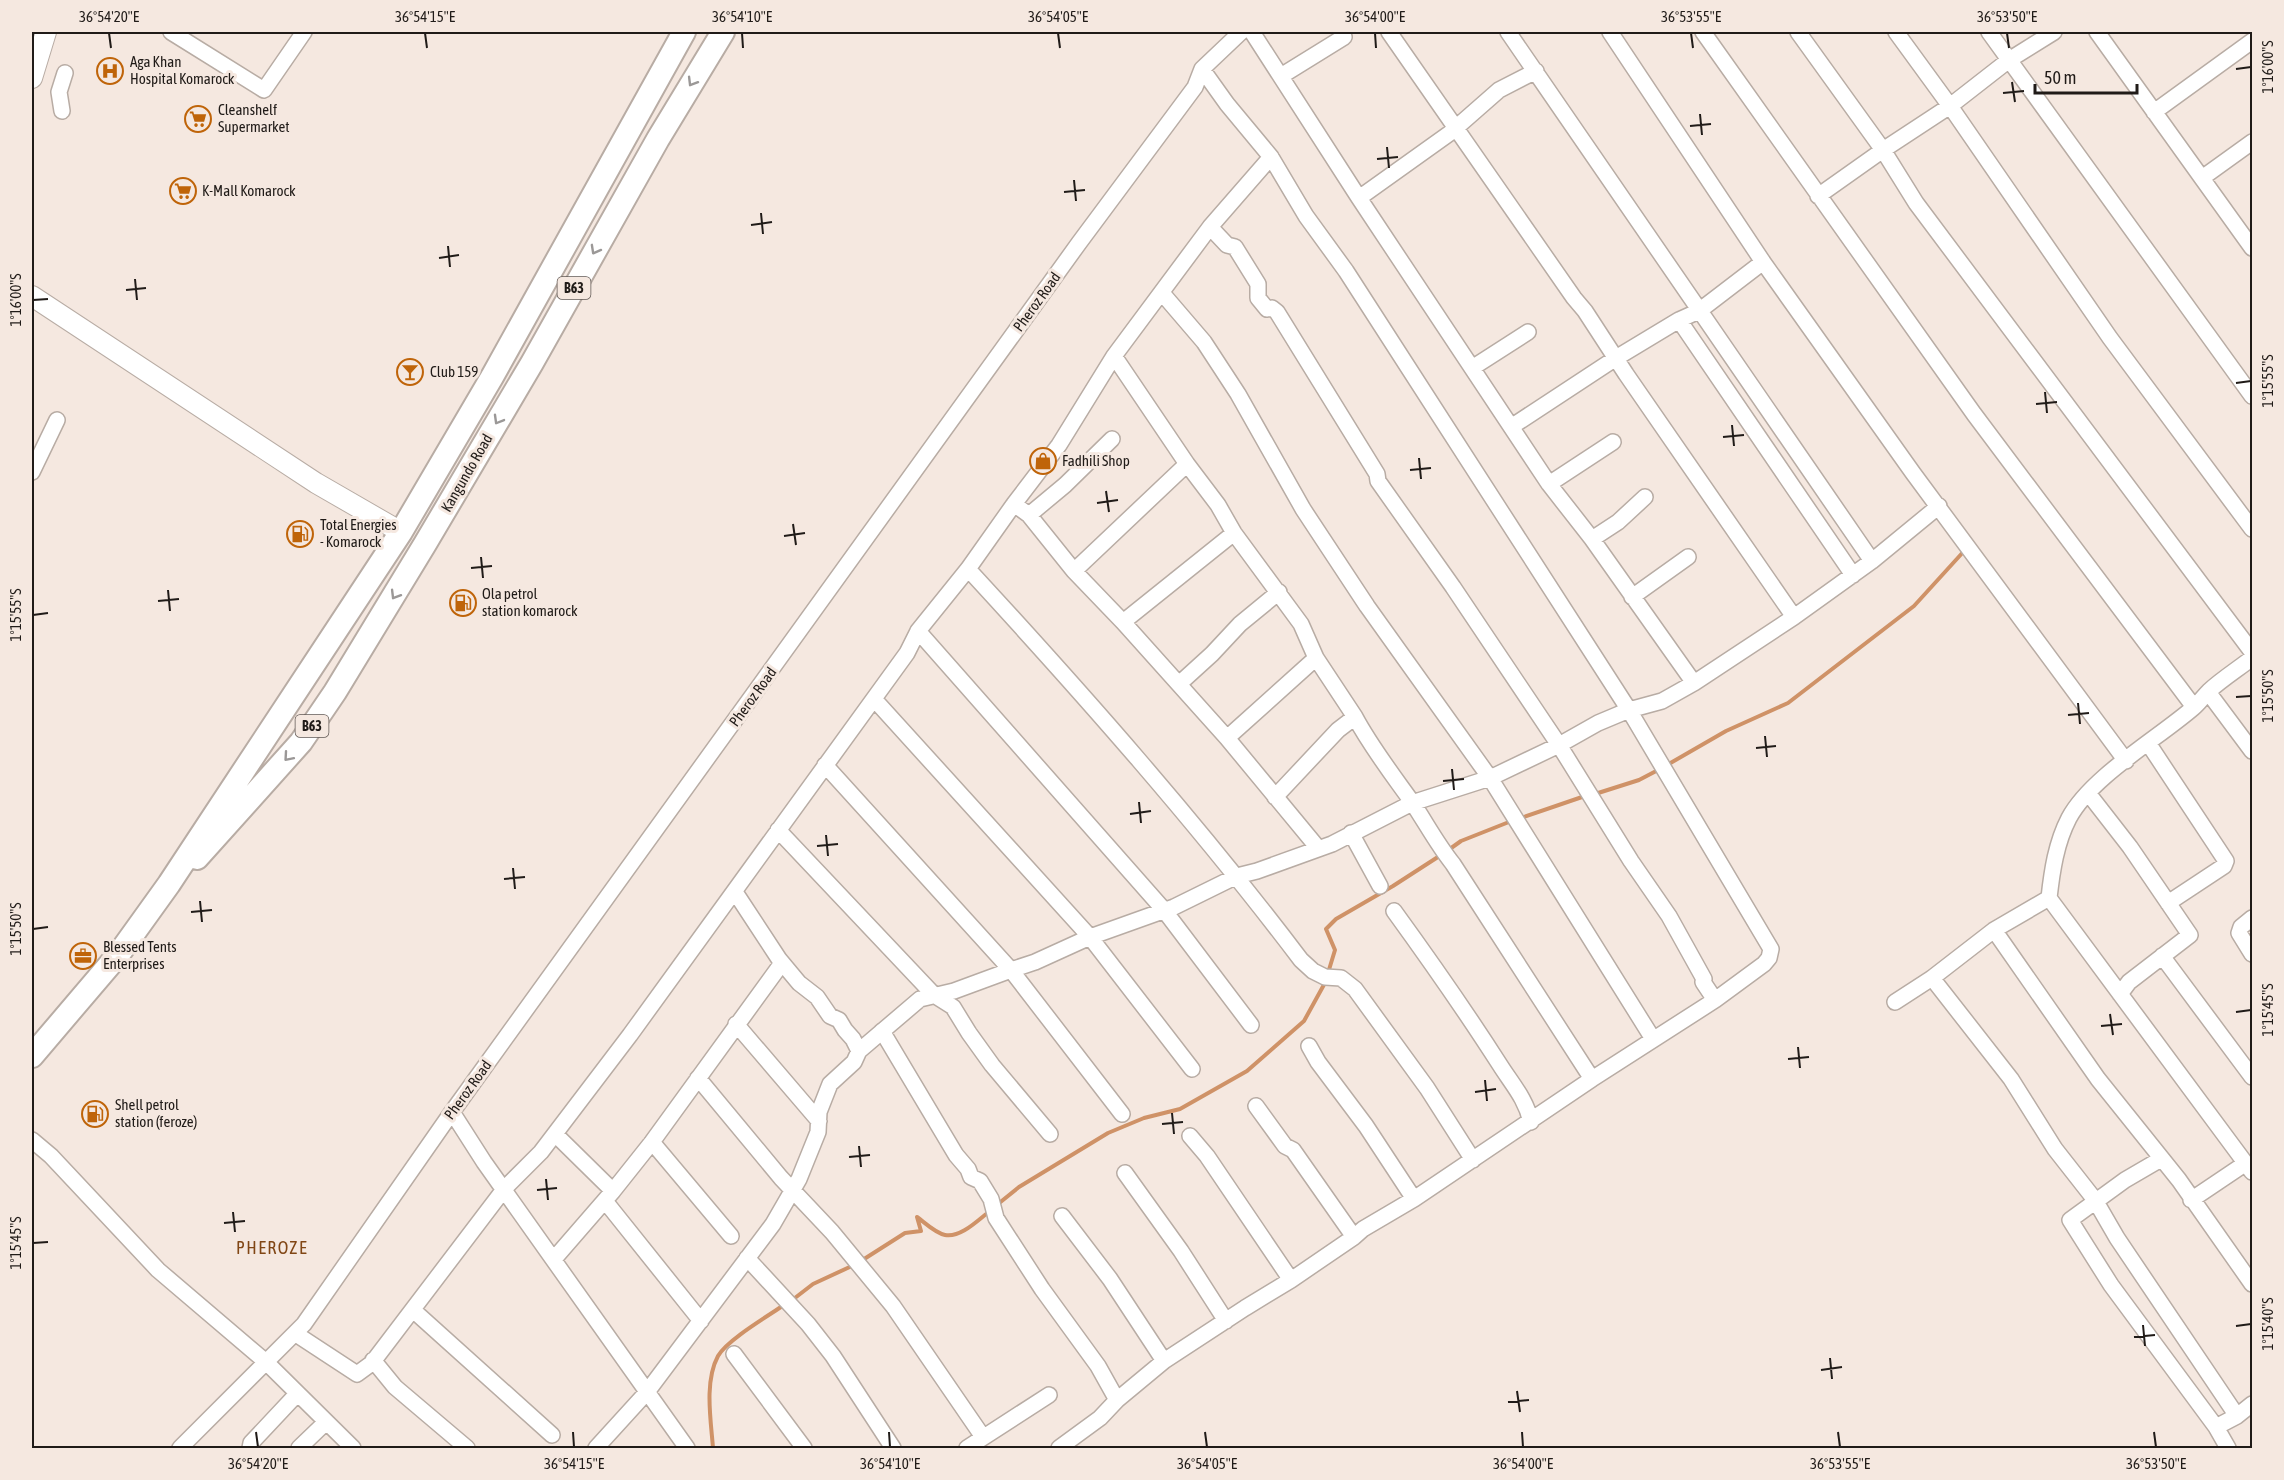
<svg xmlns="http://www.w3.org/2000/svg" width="2284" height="1480" viewBox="0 0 2284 1480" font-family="'Asap Condensed',sans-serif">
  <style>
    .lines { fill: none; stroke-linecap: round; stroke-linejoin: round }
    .stream { stroke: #cf9267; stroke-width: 4 }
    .minor-casing { stroke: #b8aca4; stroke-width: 18 }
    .major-casing { stroke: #b8aca4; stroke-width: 22 }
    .highway-casing { stroke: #b8aca4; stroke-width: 26 }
    .minor { stroke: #fff; stroke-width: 15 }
    .major { stroke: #fff; stroke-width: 20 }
    .highway { stroke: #fff; stroke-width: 22 }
    .oneway { stroke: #9b9897 }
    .ticks { fill: none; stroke: #201b18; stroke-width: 2 }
    .labels { text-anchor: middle; stroke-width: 6; stroke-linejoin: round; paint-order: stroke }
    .shield { fill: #f5e8e0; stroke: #605854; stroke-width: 1.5 }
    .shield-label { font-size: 14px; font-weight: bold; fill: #201b18 }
    .poi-label { font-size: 15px; fill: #201b18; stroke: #f5e8e0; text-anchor: start }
    .street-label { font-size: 15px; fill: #201b18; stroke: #f5e8e0 }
    .quarter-label { font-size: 18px; letter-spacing: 1.5px; fill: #814615; stroke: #f5e8e0 }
    .neatline { fill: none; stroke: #201b18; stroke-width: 2 }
    .ticks-label { font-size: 15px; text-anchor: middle; fill: #201b18 }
  </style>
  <rect width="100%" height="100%" fill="#f5e8e0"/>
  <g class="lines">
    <!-- stream -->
    <path class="stream" d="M 1667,765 L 1726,731 L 1788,703 L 1914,606 L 1965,550
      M 1595,794 L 1639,780 L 1660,769
      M 1521,818 L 1585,796
      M 1447,851 L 1461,841 L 1514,820
      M 1328,973 L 1335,950 L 1326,929 L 1336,919 L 1393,886 L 1441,855
      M 998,1204 L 1019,1187 L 1108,1133 L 1144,1118 L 1180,1109 L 1247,1071 L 1304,1021 L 1326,981
      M 861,1261 L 905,1233 L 921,1231 L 917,1217 C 924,1222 935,1233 945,1235 C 961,1238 978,1220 990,1211
      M 791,1301 L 813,1284 L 854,1265
      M 713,1448 C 711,1421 704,1382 718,1356 C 727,1340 768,1316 784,1305"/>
    <defs>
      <path id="minor" d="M 171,32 L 264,90 L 304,32
        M 1252,32 L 1359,198 L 1549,484 L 1592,539 L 1694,683
        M 1389,32 L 1574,298 L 1585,311 L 1626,374 L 1794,617
        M 1508,32 L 1872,561
        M 1610,32 L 1763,262 L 1913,473 L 2126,761
        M 1703,32 L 1974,414 L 2194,707
        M 1798,32 L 1883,150 L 1916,203 L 2252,652
        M 1896,32 L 1950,106 L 2110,338 L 2252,529
        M 1989,32 L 2252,396
        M 2097,32 L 2252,248
        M 1281,76 L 1344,37
        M 62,111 L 59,92 L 65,73
        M 2154,112 L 2252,41
        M 2202,178 L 2252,142
        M 1818,196 L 1883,150 L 1950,106 L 2009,60 L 2054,32
        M 1359,198 L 1450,133 L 1499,90 L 1536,71
        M 1210,227 L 1227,245 L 1235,247 L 1258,284 L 1258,298 L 1267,309 L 1272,308 L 1277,312 L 1377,474 L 1378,481 L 1453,587 L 1559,745 L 1631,861 L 1669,916 L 1704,979 L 1703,982 L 1715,1000
        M 1162,293 L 1204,342 L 1238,394 L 1303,509 L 1367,606 L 1490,778 L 1653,1039
        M 1679,320 L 1853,575
        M 1114,356 L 1187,464 L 1218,505 L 1234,533 L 1301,624 L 1316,658 L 1227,738
        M 1472,368 L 1528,332
        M 1511,427 L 1616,358 L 1679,320 L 1699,311 L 1763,262
        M 32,472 L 57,420
        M 1549,484 L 1613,442
        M 1014,504 L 1029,515 L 1074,571 L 1123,622 L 1227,738 L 1318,848
        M 1029,515 L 1065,485 L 1112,439
        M 1592,539 L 1618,522 L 1645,497
        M 968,569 C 1084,695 1198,824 1301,960 L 1313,971 L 1325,977 L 1341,978 L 1355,989 L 1427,1088 L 1473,1160
        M 1074,571 L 1187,464
        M 1632,597 L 1688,557
        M 1123,622 L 1234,533
        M 918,631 L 1164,910 L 1251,1025
        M 1316,658 L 1355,717
        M 2252,658 C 2238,669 2222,679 2209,691 C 2203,697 2199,703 2193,708 C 2157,739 2091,777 2069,818 C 2056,843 2052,871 2049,898 L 2252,1172
        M 1179,684 L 1212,654 L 1240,624 L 1279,592
        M 2208,692 L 2252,751
        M 874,699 L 1090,937 L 1192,1069
        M 2148,743 L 2226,861 L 2224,866 L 2168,903
        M 825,765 L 1011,970 L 954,991 L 920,999 L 859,1051
        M 2088,793 L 2130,847 L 2190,935 L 2129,982 L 2120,994
        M 1275,797 L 1338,730 L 1355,717 C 1371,747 1392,774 1412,802 C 1426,823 1437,844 1453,864 L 1592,1079
        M 778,830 L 934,995 L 953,1007 L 969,1033 L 992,1065 L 1050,1134
        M 1351,833 L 1380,886
        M 1394,911 C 1431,962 1466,1012 1500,1065 C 1512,1084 1526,1099 1531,1122
        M 2252,918 L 2241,927 L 2239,933 L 2252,954
        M 1994,930 L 2098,1079 L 2179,1180 L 2252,1284
        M 2162,956 L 2252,1077
        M 1932,978 L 2011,1079 L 2055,1149 L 2095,1200 L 2117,1238 L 2237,1416
        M 1895,1002 L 1932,978 L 1994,930 L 2049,898
        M 736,1024 L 819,1121
        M 882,1031 L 956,1155 L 968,1169 L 971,1177 L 980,1181 L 991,1199 L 996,1218 L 1042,1289 L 1098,1366 L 1117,1400
        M 1309,1046 L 1318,1062 L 1366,1126 L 1414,1199
        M 698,1078 L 781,1178 L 832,1232 L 893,1306 L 983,1437
        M 1256,1106 L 1285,1146 L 1293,1150 L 1354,1237
        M 452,1112 L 484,1162 L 687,1448
        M 1122,1114 L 1011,970 L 1035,962 L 1090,937 L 1174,907 L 1237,876 L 1257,871 L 1332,844 L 1412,803 L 1490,778 L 1559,745 L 1598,723 L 1629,710 L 1662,701 L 1694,683 L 1794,617 L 1872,561 L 1939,506
        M 555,1134 L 613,1191
        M 1190,1136 L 1207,1156 L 1291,1280
        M 32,1140 L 51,1156 L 158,1270 L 266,1362 L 353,1448
        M 652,1142 L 731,1236
        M 2161,1159 L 2125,1180 L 2070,1220 L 2111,1285 L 2216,1427 L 2228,1448
        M 1125,1173 L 1181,1251 L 1226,1321
        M 2191,1200 L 2246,1163
        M 605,1201 L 701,1321
        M 1062,1216 L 1110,1279 L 1164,1361
        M 747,1258 L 808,1324 L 833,1356 L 893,1448
        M 554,1259 L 613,1191 L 652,1142 L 782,963
        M 413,1310 L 552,1435
        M 296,1334 L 357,1374 L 372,1363 L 505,1188 L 541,1152 L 630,1035 L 907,653 L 918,631 L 968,569 L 1014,504 L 1059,445 L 1114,356 L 1210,227 L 1271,157
        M 734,1354 L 804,1448
        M 373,1360 L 395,1387 L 467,1448
        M 2216,1427 L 2237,1416 L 2252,1404
        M 180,1448 L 304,1324 L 452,1112 L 1079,243 L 1195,87 L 1202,69 L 1241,32
        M 250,1448 L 251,1443 L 297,1394
        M 299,1448 L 325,1423
        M 596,1448 L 647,1392 L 773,1224 L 799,1179 L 818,1132 L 819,1112 L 830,1084 L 854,1062 L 859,1051 L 853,1039 L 845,1030 L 839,1020 L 830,1016 L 817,997 L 799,983 L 779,959 L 735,892
        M 967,1448 L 1049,1395
        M 1059,1448 L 1100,1418 L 1117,1400 L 1164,1361 L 1245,1308 L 1291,1280 L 1354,1237 L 1363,1229 L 1414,1199 L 1592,1079 L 1715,1000 L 1764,964 L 1769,958 L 1771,949 L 1629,710 L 1346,271 L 1306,216 L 1271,157 L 1227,104 L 1202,69"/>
      <path id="major" d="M 32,78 L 46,32
        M 32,296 L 316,483 L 401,532"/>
      <path id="highway" d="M 197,858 L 301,742 L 335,692 L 425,544 L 532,363 L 658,139 L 723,32
        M 32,1056 L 118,955 L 169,884 L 401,532 L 492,377 L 684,32"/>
    </defs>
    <!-- minor casing -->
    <use href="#minor" class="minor-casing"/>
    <!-- major casing -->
    <use href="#major" class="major-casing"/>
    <!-- highway casing -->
    <use href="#highway" class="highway-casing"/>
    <!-- minor -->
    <use href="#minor" class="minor"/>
    <!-- major -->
    <use href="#major" class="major"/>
    <!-- highway -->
    <use href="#highway" class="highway"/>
  </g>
  <!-- one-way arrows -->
  <defs><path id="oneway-chevron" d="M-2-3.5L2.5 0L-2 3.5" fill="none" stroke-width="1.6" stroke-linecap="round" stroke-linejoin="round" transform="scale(1.5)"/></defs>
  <g class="oneway">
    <use href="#oneway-chevron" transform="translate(692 82) rotate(121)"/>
    <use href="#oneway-chevron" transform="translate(595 250) rotate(119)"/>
    <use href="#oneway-chevron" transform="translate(498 420) rotate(120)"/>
    <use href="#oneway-chevron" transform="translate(395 595) rotate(121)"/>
    <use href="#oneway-chevron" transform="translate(288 757) rotate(131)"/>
  </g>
  <!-- ticks -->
  <path class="ticks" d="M 109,33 L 111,48M 425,33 L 427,48M 742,33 L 743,48M 1058,33 L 1060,48M 1375,33 L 1376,48M 1691,33 L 1693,48M 2007,33 L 2009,48M 2236,69 L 2251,67M 2012,82 L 2015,102M 2003,93 L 2024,91M 1700,114 L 1702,135M 1690,126 L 1711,124M 1387,147 L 1389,168M 1377,159 L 1398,157M 1074,180 L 1076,201M 1064,192 L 1085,190M 761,213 L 763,234M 751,225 L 772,222M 448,246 L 450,267M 439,258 L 459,255M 135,279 L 137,300M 126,290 L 146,288M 33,300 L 48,299M 2236,383 L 2251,381M 2045,392 L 2047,413M 2036,404 L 2057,402M 1732,425 L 1734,446M 1723,437 L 1744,435M 1419,458 L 1421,479M 1410,470 L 1431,468M 1106,491 L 1109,512M 1097,503 L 1118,500M 793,524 L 796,545M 784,536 L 805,533M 481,557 L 483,578M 471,568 L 492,566M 168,590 L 170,611M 158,601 L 179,599M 33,615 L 48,613M 2236,697 L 2251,696M 2078,703 L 2080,724M 2068,715 L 2089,713M 1765,736 L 1767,757M 1756,748 L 1776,746M 1452,769 L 1454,790M 1443,781 L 1464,779M 1139,802 L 1141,823M 1130,814 L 1151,811M 826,835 L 828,856M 817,846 L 838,844M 513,868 L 515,889M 504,879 L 525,877M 200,901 L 202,922M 191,912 L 212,910M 33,929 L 48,927M 2236,1012 L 2251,1010M 2110,1014 L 2113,1035M 2101,1026 L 2122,1024M 1798,1047 L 1800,1068M 1788,1059 L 1809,1057M 1485,1080 L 1487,1101M 1475,1092 L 1496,1089M 1172,1113 L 1174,1134M 1162,1124 L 1183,1122M 859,1146 L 861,1167M 849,1157 L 870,1155M 546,1179 L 548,1200M 537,1190 L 557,1188M 233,1212 L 235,1232M 224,1223 L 245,1221M 33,1243 L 48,1242M 2143,1325 L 2145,1346M 2236,1326 L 2251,1324M 2134,1337 L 2155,1335M 1830,1358 L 1832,1379M 1821,1370 L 1842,1367M 1517,1391 L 1520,1412M 1508,1402 L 1529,1400M 256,1432 L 258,1447M 573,1432 L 574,1447M 889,1432 L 890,1447M 1205,1432 L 1207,1447M 1522,1432 L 1523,1447M 1838,1432 L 1840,1447M 2154,1432 L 2156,1447"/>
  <!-- icons -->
  <defs>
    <symbol id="hospital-ring" viewBox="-11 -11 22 22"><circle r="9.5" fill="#f5e8e0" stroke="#bf6409" stroke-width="1.5"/><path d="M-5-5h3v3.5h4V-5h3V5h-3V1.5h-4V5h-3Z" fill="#bf6409"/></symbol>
    <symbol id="supermarket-ring" viewBox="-11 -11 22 22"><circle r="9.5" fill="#f5e8e0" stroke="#bf6409" stroke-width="1.5"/><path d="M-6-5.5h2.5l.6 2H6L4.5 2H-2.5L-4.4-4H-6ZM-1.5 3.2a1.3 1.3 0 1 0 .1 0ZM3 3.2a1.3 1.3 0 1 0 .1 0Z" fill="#bf6409"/></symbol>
    <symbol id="bar-ring" viewBox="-11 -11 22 22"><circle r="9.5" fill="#f5e8e0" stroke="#bf6409" stroke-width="1.5"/><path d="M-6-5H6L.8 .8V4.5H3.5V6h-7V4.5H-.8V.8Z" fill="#bf6409"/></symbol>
    <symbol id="shop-ring" viewBox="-11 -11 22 22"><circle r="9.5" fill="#f5e8e0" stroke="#bf6409" stroke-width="1.5"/><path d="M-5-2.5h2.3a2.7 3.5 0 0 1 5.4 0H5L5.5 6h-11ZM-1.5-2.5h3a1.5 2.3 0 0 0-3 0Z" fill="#bf6409"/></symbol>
    <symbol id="fuel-ring" viewBox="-11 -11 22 22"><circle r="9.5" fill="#f5e8e0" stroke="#bf6409" stroke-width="1.5"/><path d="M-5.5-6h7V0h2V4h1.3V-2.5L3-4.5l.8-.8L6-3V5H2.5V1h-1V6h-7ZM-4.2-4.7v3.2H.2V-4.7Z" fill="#bf6409"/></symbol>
    <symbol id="office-ring" viewBox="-11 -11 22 22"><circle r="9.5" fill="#f5e8e0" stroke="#bf6409" stroke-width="1.5"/><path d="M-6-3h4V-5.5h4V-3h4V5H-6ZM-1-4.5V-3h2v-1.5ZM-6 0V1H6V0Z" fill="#bf6409"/></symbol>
  </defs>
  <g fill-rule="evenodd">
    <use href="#hospital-ring" x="95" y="56" width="30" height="30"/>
    <use href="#supermarket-ring" x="183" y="104" width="30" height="30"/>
    <use href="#supermarket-ring" x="168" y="176" width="30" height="30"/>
    <use href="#bar-ring" x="395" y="357" width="30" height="30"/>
    <use href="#shop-ring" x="1028" y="446" width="30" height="30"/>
    <use href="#fuel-ring" x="285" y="519" width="30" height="30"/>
    <use href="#fuel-ring" x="448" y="588" width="30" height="30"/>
    <use href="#office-ring" x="68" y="941" width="30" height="30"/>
    <use href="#fuel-ring" x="80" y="1099" width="30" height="30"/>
  </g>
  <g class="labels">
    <!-- shield labels -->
    <g class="shield">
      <rect x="557.5" y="277" width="33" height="22" rx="4.5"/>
      <rect x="295.5" y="715" width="33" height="22" rx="4.5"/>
    </g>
    <g class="shield-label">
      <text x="574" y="293">B63</text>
      <text x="312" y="731">B63</text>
    </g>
    <!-- poi labels -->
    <g class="poi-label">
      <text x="130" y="67">Aga Khan<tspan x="130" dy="17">Hospital Komarock</tspan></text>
      <text x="218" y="115">Cleanshelf<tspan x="218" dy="17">Supermarket</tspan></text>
      <text x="202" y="196">K-Mall Komarock</text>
      <text x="430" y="377">Club 159</text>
      <text x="1062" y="466">Fadhili Shop</text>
      <text x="320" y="530">Total Energies<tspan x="320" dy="17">- Komarock</tspan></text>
      <text x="482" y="599">Ola petrol<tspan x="482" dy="17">station komarock</tspan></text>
      <text x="103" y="952">Blessed Tents<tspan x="103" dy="17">Enterprises</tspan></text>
      <text x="115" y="1110">Shell petrol<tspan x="115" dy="17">station (feroze)</tspan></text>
    </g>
    <!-- street labels -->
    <g class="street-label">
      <text transform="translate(1037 302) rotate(-54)" y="5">Pheroz Road</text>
      <text transform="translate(467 473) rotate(-60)" y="5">Kangundo Road</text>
      <text transform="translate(753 697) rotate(-54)" y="5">Pheroz Road</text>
      <text transform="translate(468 1090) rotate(-54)" y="5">Pheroz Road</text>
    </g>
    <!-- quarter labels -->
    <g class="quarter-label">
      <text x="272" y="1254">PHEROZE</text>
    </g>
  </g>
  <!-- border -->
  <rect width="2284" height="1480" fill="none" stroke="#f5e8e0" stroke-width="66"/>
  <!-- scale -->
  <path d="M2035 84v9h102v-9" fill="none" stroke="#201b18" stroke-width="3"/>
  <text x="2044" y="84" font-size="18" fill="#201b18" stroke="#f5e8e0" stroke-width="4.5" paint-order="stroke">50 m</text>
  <rect x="33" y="33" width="2218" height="1414" class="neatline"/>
  <g class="ticks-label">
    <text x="109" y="22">36°54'20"E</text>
    <text x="425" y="22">36°54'15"E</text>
    <text x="742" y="22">36°54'10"E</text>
    <text x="1058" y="22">36°54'05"E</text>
    <text x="1375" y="22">36°54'00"E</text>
    <text x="1691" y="22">36°53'55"E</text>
    <text x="2007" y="22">36°53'50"E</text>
    <text transform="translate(2268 67) rotate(-90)" y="5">1°16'00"S</text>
    <text transform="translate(16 300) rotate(-90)" y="5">1°16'00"S</text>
    <text transform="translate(2268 381) rotate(-90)" y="5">1°15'55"S</text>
    <text transform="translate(16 615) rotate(-90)" y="5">1°15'55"S</text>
    <text transform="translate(2268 696) rotate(-90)" y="5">1°15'50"S</text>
    <text transform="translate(16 929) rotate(-90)" y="5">1°15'50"S</text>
    <text transform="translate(2268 1010) rotate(-90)" y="5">1°15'45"S</text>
    <text transform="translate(16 1243) rotate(-90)" y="5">1°15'45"S</text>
    <text transform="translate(2268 1324) rotate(-90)" y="5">1°15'40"S</text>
    <text x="258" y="1469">36°54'20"E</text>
    <text x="574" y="1469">36°54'15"E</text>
    <text x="890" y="1469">36°54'10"E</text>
    <text x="1207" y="1469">36°54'05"E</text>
    <text x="1523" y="1469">36°54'00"E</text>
    <text x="1840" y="1469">36°53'55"E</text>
    <text x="2156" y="1469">36°53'50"E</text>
  </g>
</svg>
